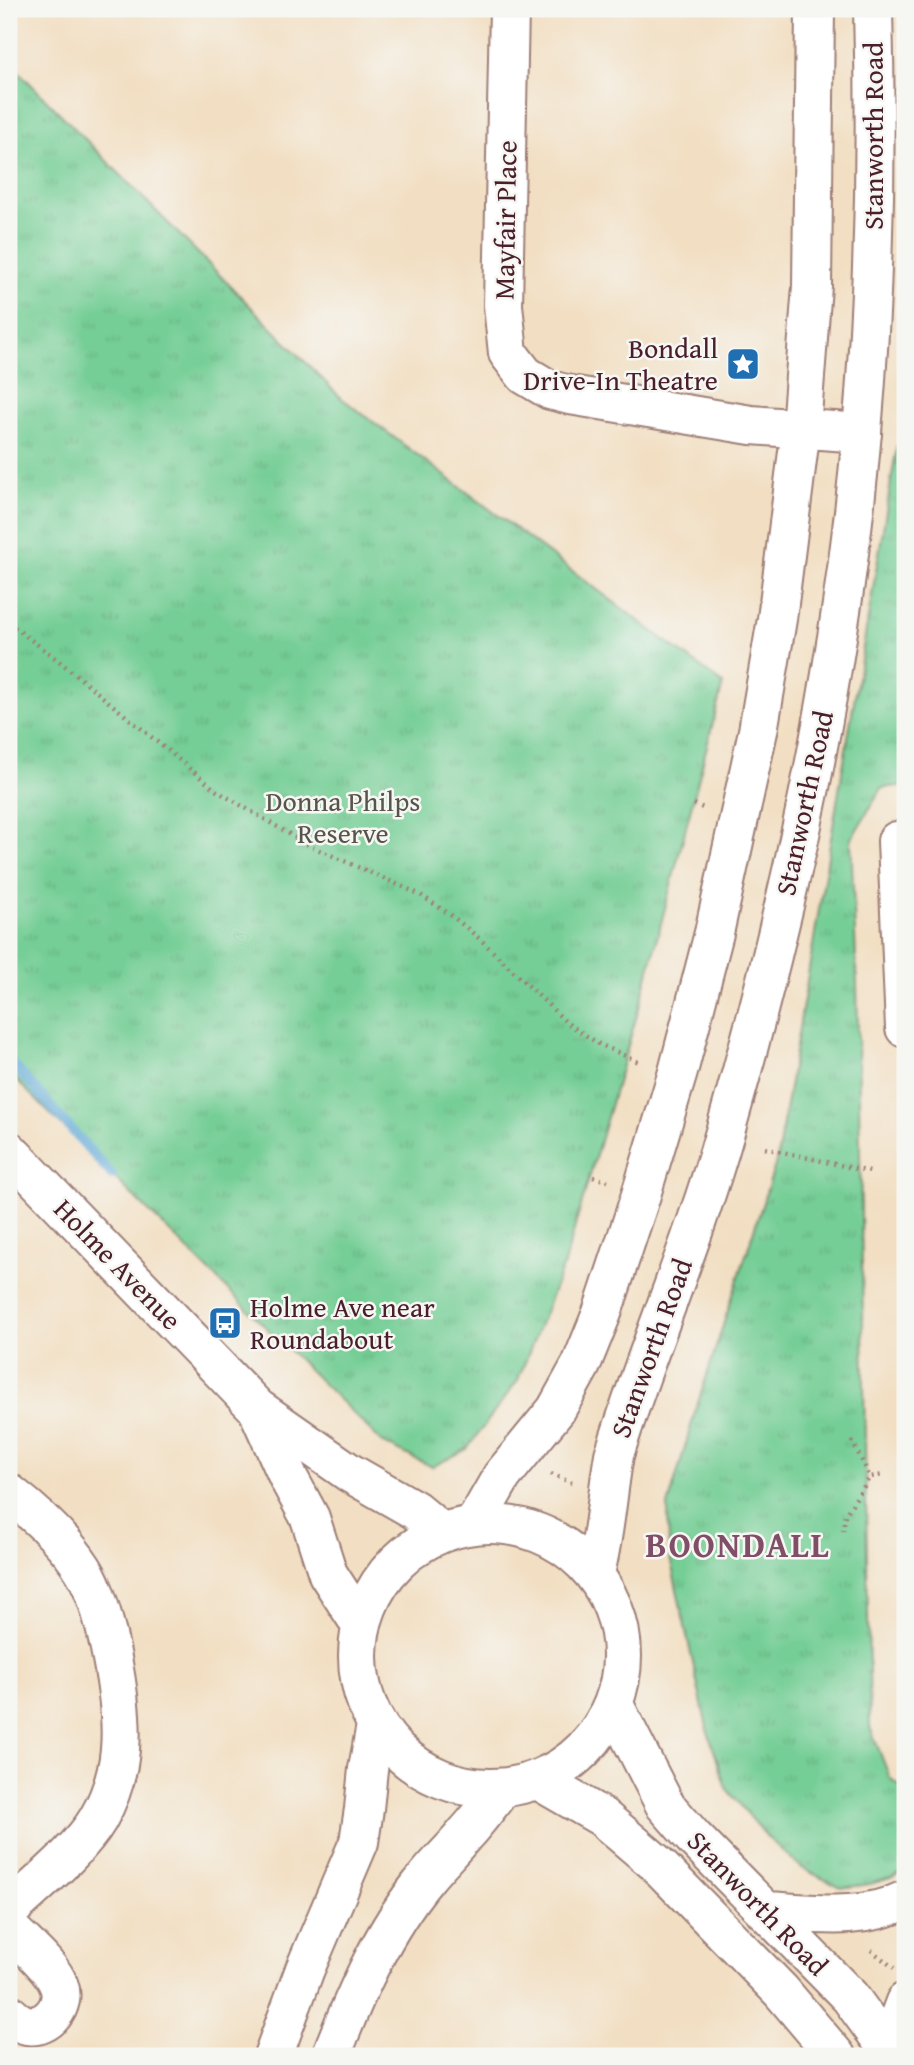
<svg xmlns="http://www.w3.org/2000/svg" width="914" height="2065" viewBox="0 0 914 2065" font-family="'Gentium Book Plus',serif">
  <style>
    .grass { fill: url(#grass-tufts); stroke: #607660; stroke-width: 2 }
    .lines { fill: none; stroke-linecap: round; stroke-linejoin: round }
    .stream { stroke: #5da8d6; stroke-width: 10 }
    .minor-casing { stroke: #9e7f77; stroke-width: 42 }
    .major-casing { stroke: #9e7f77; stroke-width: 42 }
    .path { stroke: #9e7f77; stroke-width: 4.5; stroke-dasharray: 2 5; stroke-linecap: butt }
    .minor { stroke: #fff; stroke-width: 38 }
    .major { stroke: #fff; stroke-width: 38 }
    .labels { text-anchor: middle; stroke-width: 5; stroke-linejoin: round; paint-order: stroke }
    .street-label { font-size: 28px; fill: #4a1f2b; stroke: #f6f6f2 }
    .poi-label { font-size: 28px; fill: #4a1f2b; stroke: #f6f6f2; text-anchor: end }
    .park-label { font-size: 28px; fill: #57544b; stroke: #f6f6f2 }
    .district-label { font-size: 35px; font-weight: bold; letter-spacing: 2px; fill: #814e67; stroke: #f6f6f2 }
  </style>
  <defs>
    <pattern id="grass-tufts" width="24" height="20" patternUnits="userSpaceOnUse" patternTransform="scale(1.75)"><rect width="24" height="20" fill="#75ce95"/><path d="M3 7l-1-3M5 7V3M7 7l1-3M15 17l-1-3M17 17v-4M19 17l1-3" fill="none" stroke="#67b081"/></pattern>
  </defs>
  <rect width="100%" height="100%" fill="#f6f6f2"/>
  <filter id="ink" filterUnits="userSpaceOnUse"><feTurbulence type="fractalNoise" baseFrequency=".0143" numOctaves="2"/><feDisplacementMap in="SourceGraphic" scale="14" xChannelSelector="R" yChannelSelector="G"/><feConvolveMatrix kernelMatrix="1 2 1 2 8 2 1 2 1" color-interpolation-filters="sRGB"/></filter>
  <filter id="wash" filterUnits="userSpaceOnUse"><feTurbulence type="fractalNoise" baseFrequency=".00686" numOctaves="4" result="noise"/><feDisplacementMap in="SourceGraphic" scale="28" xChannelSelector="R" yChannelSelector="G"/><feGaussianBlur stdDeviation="1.57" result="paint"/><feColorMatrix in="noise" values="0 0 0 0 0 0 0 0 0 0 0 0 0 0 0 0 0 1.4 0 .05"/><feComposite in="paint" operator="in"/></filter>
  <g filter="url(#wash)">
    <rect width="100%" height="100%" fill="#f2dfc3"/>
    <!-- grass -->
    <path class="grass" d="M 9,62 L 340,397 L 723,684 L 641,1001 L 564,1264 L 518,1380 L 467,1449 L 432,1467 L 383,1443 L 9,1073 Z
      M 905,444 L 905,785 L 882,788 L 851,839 L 857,982 L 870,1727 L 890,1778 L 905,1790 L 905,1871 L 894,1877 L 870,1884 L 841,1888 L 802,1868 L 768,1838 L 726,1788 L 708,1732 L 669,1553 L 668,1506 L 695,1412 L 777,1159 L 897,446 Z"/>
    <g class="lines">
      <!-- stream -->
      <path class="stream" d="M 9,1060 L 112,1175"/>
    </g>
  </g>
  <g filter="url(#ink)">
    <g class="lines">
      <defs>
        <path id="minor" d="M 509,9 L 503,305 L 508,353 L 525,375 L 550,390 L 570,395 L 751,425 L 862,433
          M 897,841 L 905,1028
          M 9,1151 L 257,1408 L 350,1473 L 415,1510 L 441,1532
          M 257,1408 L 289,1479 L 310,1518 L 328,1574 L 361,1625
          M 9,1493 C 36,1514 64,1539 83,1569 C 106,1605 124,1706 120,1749 C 118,1774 110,1798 98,1819 C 79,1851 36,1885 9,1911
          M 614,1705 L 665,1805 L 693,1837 L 850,1997 L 893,2056
          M 538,1780 L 602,1817 L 656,1863 L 781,1991 L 836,2056
          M 765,1911 C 813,1913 860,1922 905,1900
          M 9,1928 C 23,1943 53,1967 59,1986 C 66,2005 48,2029 27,2025 C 21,2024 14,2019 9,2014
          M 888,2047 L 905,2002"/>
        <path id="major" d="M 475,1523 L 502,1476 L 556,1410 L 581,1365 L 602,1313 L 640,1198 L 678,1072 L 714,933 L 758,731 L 777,619 L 801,428 L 812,286 L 815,9
          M358 1656a132 132 0 1 1 264 0a132 132 0 1 1-264 0Z
          M 595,1573 C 605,1534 607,1495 614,1455 C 648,1346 694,1242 725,1132 C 790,904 842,669 862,432 C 874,292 877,150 873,9
          M 273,2056 L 305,1969 L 359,1842 L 364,1809 L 368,1769 L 376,1725
          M 331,2056 C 355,1994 383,1930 426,1878 C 438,1863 453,1849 465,1834 C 478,1820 490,1804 502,1788"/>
      </defs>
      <!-- minor casing -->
      <use href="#minor" class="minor-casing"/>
      <!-- major casing -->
      <use href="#major" class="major-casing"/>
      <!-- path -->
      <path class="path" d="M 9,623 L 59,661 L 217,791 L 308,845 L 419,894 L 452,916 L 481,940 L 567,1023 L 599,1044 L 641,1063
        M 694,804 L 703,808
        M 765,1148 L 870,1172
        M 593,1177 L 608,1181
        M 852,1441 L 870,1477 L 884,1475
        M 551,1474 L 572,1483
        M 843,1531 L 845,1515 L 870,1477
        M 871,1950 L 894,1968"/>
      <!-- minor -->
      <use href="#minor" class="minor"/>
      <!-- major -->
      <use href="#major" class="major"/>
    </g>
  </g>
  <!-- icons -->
  <defs>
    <symbol id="sight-square" viewBox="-11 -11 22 22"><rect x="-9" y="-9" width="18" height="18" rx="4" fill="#1f6fb2" stroke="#f6f6f2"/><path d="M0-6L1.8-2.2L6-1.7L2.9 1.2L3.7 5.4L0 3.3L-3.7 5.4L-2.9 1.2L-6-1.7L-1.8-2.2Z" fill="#fff"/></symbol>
    <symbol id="bus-square" viewBox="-11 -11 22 22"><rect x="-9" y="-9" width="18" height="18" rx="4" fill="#1f6fb2" stroke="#f6f6f2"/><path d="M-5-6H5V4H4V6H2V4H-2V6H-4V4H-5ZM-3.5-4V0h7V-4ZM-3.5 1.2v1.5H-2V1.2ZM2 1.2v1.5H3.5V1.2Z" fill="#fff"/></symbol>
  </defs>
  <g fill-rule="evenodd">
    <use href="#sight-square" x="724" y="345" width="38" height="38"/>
    <use href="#bus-square" x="206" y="1304" width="38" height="38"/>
  </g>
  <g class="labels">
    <!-- street labels -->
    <g class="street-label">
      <text transform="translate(873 136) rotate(-90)" y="10">Stanworth Road</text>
      <text transform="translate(505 220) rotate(-89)" y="10">Mayfair Place</text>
      <text transform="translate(804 803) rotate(-78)" y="10">Stanworth Road</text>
      <text transform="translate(118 1264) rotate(46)" y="10">Holme Avenue</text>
      <text transform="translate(651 1348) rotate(-70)" y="10">Stanworth Road</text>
      <text transform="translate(758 1903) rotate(46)" y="10">Stanworth Road</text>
    </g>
    <!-- poi labels -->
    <g class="poi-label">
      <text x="718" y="358">Bondall<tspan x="718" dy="32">Drive-In Theatre</tspan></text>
      <text x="250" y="1317" text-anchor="start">Holme Ave near<tspan x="250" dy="32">Roundabout</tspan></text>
    </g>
    <!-- park labels -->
    <g class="park-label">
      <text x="343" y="811">Donna Philps<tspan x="343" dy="32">Reserve</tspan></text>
    </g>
    <!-- district labels -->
    <g class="district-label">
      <text x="738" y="1557">BOONDALL</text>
    </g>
  </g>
  <!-- margin -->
  <rect width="914" height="2065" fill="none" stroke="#f6f6f2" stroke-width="35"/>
</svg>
